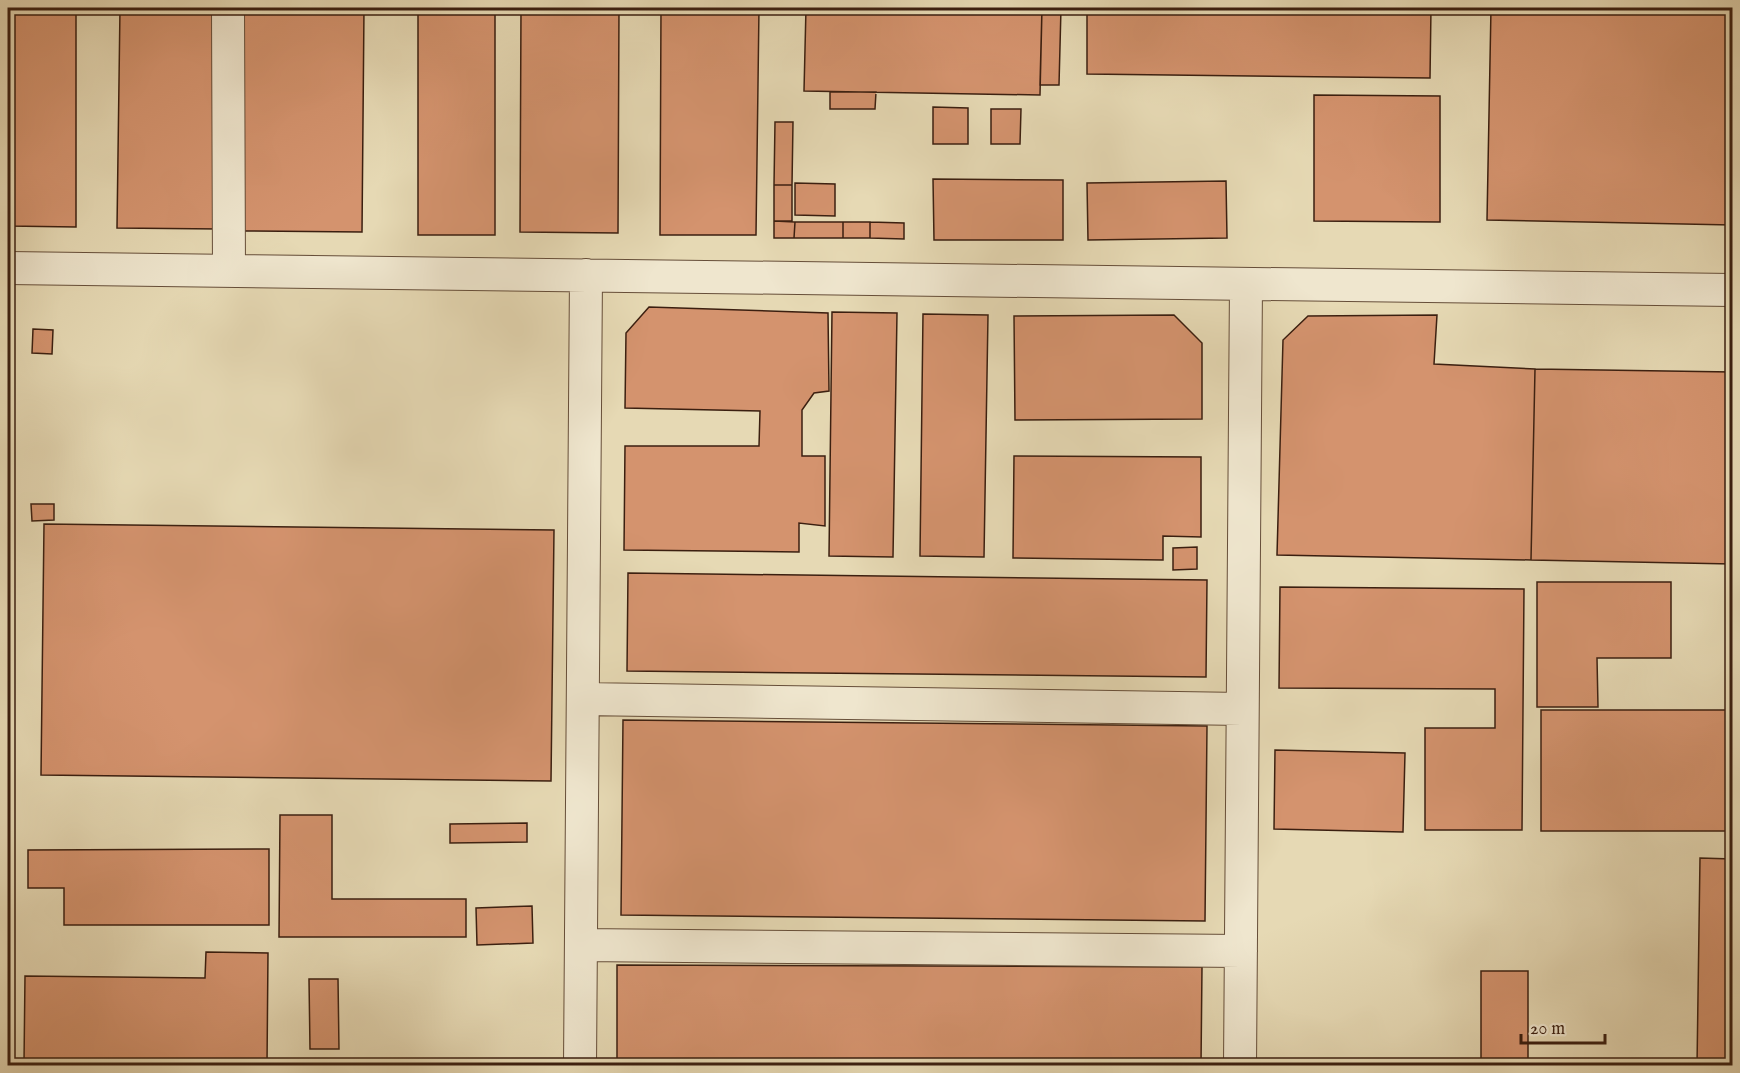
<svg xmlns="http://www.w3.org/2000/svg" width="1740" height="1073" viewBox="0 0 1740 1073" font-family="'IM FELL English',serif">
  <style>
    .building { fill: #d4936e; stroke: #3b1f10; stroke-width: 1.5 }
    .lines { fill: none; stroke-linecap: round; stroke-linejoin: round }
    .minor-casing { stroke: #664e39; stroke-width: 34 }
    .minor { stroke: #efe6ce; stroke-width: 32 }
  </style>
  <rect width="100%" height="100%" fill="#e6d9b4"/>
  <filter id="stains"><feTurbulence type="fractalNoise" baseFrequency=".00333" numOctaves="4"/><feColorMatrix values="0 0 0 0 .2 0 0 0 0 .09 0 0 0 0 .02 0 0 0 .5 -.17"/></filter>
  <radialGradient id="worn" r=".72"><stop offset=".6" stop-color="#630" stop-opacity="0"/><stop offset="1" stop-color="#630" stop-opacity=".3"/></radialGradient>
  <!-- building -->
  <path class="building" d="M 8,8 L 76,8 L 76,227 L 8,226 Z
    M 120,8 L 221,8 L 219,229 L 117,228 Z
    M 243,8 L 364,8 L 362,232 L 241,231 Z
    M 418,8 L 495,8 L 495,235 L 418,235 Z
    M 521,8 L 619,8 L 618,233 L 520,232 Z
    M 661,8 L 759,8 L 756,235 L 660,235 Z
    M 806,8 L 1042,8 L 1040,95 L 804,91 Z
    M 1042,8 L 1061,8 L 1059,85 L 1040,85 Z
    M 1087,8 L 1431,8 L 1430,78 L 1087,74 Z
    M 1491,8 L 1732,8 L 1732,225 L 1487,220 Z
    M 830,92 L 876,92 L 875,109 L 830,109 Z
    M 1314,95 L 1440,96 L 1440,222 L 1314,221 Z
    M 933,107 L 968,108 L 968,144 L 933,144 Z
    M 991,109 L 1021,109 L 1020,144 L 991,144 Z
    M 775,122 L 793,122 L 792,185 L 774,185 Z
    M 933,179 L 1063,180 L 1063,240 L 934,240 Z
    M 1226,181 L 1227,238 L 1088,240 L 1087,183 Z
    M 795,183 L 835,184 L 835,216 L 795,215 Z
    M 774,185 L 792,185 L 792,221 L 774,221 Z
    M 774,221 L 795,222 L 794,238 L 774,238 Z
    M 795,222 L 843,222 L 843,238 L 794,238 Z
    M 843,222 L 870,222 L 870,238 L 843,238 Z
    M 870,222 L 904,223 L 904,239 L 870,238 Z
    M 649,307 L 828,313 L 829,391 L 814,393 L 802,410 L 802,456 L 825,456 L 825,526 L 799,523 L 799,552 L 624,550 L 625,446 L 759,446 L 760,411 L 625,408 L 626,333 Z
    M 832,312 L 897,313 L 893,557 L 829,556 Z
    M 923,314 L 988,315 L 984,557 L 920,556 Z
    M 1174,315 L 1202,343 L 1202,419 L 1015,420 L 1014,316 Z
    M 1437,315 L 1434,364 L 1535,369 L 1531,560 L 1277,555 L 1283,340 L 1308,316 Z
    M 33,329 L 53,330 L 52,354 L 32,353 Z
    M 1535,369 L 1732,372 L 1732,564 L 1531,560 Z
    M 1014,456 L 1201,457 L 1201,537 L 1163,536 L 1163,560 L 1013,558 Z
    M 31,504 L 54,504 L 54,520 L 32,521 Z
    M 44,524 L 554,530 L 551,781 L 41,775 Z
    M 1197,547 L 1197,569 L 1173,570 L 1173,548 Z
    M 628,573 L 1207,580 L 1206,677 L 627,671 Z
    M 1537,582 L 1671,582 L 1671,658 L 1597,658 L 1598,707 L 1537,707 Z
    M 1280,587 L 1524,589 L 1522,830 L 1425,830 L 1425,728 L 1495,728 L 1495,689 L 1279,688 Z
    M 1541,710 L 1732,710 L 1732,831 L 1541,831 Z
    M 623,720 L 1207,726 L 1205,921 L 621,915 Z
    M 1275,750 L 1405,753 L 1403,832 L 1274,829 Z
    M 280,815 L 332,815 L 332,899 L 466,899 L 466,937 L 279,937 Z
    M 527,823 L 527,842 L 450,843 L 450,824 Z
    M 269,849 L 269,925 L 64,925 L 64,888 L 28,888 L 28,850 Z
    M 1700,858 L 1732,859 L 1732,1066 L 1697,1066 Z
    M 532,906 L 533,943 L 477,945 L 476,908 Z
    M 206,952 L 268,953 L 267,1065 L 24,1063 L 25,976 L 205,978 Z
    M 617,965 L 1202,967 L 1201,1065 L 617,1063 Z
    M 1481,971 L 1528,971 L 1528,1066 L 1358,1066 L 1358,1059 L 1481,1059 Z
    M 309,979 L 338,979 L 339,1049 L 310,1049 Z"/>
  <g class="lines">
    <defs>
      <path id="minor" d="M 228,8 L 229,271
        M 8,268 L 1732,290
        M 583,699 L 1242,709
        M 581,945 L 1241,951
        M 580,1066 L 586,275
        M 1240,1066 L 1246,284"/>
    </defs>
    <!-- minor casing -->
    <use href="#minor" class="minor-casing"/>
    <!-- minor -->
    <use href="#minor" class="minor"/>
  </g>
  <!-- margin -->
  <rect width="1740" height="1073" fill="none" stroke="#e6d9b4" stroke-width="30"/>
  <rect x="9" y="9" width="1722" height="1055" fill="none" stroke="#3b1f10" stroke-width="3"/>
  <rect x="15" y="15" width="1710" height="1043" fill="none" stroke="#3b1f10" stroke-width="1.5"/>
  <!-- scale -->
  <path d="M1521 1034v9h84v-9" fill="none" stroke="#3b1f10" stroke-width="3"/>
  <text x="1530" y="1034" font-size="18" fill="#3b1f10" stroke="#efe6ce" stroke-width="4.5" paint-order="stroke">20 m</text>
  <rect width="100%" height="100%" filter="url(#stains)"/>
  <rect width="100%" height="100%" fill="url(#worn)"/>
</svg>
